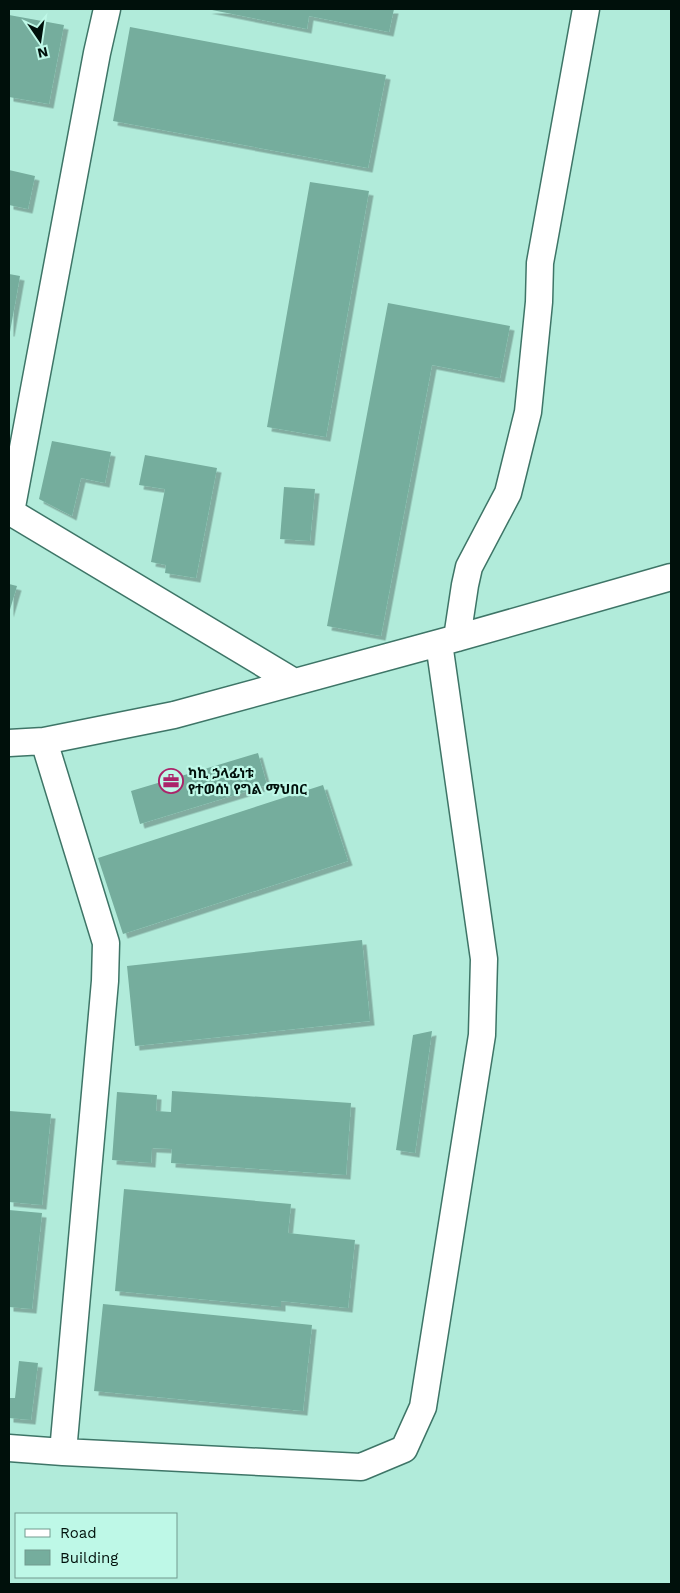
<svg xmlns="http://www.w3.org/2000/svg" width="680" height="1593" viewBox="0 0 680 1593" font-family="'Work Sans','Noto Sans Ethiopic',sans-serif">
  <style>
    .building { fill: #75ad9d; filter: url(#shadow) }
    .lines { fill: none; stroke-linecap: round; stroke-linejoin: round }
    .minor-casing { stroke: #3e7567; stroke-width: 29 }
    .minor { stroke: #fff; stroke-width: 26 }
    .labels { text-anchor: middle; stroke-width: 4.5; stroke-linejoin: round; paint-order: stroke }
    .poi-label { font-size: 14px; font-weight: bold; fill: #00100b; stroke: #bef8e7; text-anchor: start }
  </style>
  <defs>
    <filter id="shadow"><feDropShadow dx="4.5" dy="4.5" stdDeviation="0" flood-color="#0004"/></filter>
  </defs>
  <rect width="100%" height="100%" fill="#b1ebda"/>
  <!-- building -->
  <path class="building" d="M 207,9 L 394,9 L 389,32 L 309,16 L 307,29 Z
    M 9,15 L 64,25 L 49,104 L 9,97 Z
    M 130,27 L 386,75 L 368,168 L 113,121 Z
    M 9,170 L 35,176 L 28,209 L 9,205 Z
    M 310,182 L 369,191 L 326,437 L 267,427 Z
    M 9,274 L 20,276 L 10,332 L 9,332 Z
    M 388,303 L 510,326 L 500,378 L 432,365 L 381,636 L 327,626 Z
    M 52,441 L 111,452 L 105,483 L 81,478 L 72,516 L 39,499 Z
    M 145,455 L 217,468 L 196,578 L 165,573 L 166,565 L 151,562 L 165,489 L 139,485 Z
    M 284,487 L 315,489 L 310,541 L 280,539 Z
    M 9,584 L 17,586 L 9,613 Z
    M 258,753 L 267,785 L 140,824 L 131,791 Z
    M 323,785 L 348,861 L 123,934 L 98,858 Z
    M 362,940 L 370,1021 L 135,1046 L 127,966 Z
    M 432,1031 L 415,1153 L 396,1150 L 413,1035 Z
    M 172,1091 L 351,1103 L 346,1175 L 171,1163 L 172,1149 L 152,1148 L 151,1163 L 112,1160 L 117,1092 L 157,1095 L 156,1111 L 171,1112 Z
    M 9,1111 L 51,1114 L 42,1205 L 9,1202 Z
    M 124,1189 L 291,1204 L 288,1233 L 355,1240 L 348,1308 L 281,1301 L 281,1307 L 115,1291 Z
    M 9,1210 L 42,1213 L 32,1309 L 9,1307 Z
    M 103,1304 L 312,1325 L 303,1411 L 94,1391 Z
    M 19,1361 L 38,1363 L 31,1420 L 9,1418 L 9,1398 L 15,1398 Z"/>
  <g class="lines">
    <defs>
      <path id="minor" d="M 9,511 L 294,682
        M 11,512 L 97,53 L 107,9
        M 457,638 L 465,585 L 469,567 L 508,493 L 528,412 L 539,302 L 540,263 L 586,9
        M 9,743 L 44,741 L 174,715 L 457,638 L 671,577
        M 9,1448 L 63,1452 L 105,981 L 106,943 L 44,741
        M 63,1452 L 361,1467 L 404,1449 L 423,1407 L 482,1035 L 484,959 L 439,643"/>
    </defs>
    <!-- minor casing -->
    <use href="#minor" class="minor-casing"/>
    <!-- minor -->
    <use href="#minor" class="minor"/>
  </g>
  <!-- icons -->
  <defs>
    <symbol id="office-ring" viewBox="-11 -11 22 22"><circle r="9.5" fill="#bef8e7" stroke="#ab2369" stroke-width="1.5"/><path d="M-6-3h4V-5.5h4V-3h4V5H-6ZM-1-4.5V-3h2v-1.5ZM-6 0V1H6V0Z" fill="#ab2369"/></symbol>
  </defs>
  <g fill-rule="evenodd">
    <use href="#office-ring" x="157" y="767" width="28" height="28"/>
  </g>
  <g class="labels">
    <!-- poi labels -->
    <g class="poi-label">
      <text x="188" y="778">ካኪ ኃላፊነቱ<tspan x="188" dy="16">የተወሰነ የግል ማህበር</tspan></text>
    </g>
  </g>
  <!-- border -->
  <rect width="680" height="1593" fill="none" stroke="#00100b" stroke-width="20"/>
  <!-- legend -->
  <rect x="15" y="1513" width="162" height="65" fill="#bef8e7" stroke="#729b8f"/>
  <rect x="25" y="1529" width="25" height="8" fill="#ffffff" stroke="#729b8f"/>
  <text x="60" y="1538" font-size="15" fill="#00100b">Road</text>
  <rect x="25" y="1550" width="25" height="15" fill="#75ad9d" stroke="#729b8f"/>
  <text x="60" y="1563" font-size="15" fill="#00100b">Building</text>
  <!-- north arrow -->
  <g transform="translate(40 40) rotate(167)" stroke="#bef8e7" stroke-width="4" paint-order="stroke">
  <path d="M0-4L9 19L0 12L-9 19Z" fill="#00100b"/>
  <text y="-8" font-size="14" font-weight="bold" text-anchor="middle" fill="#00100b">N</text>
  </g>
</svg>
